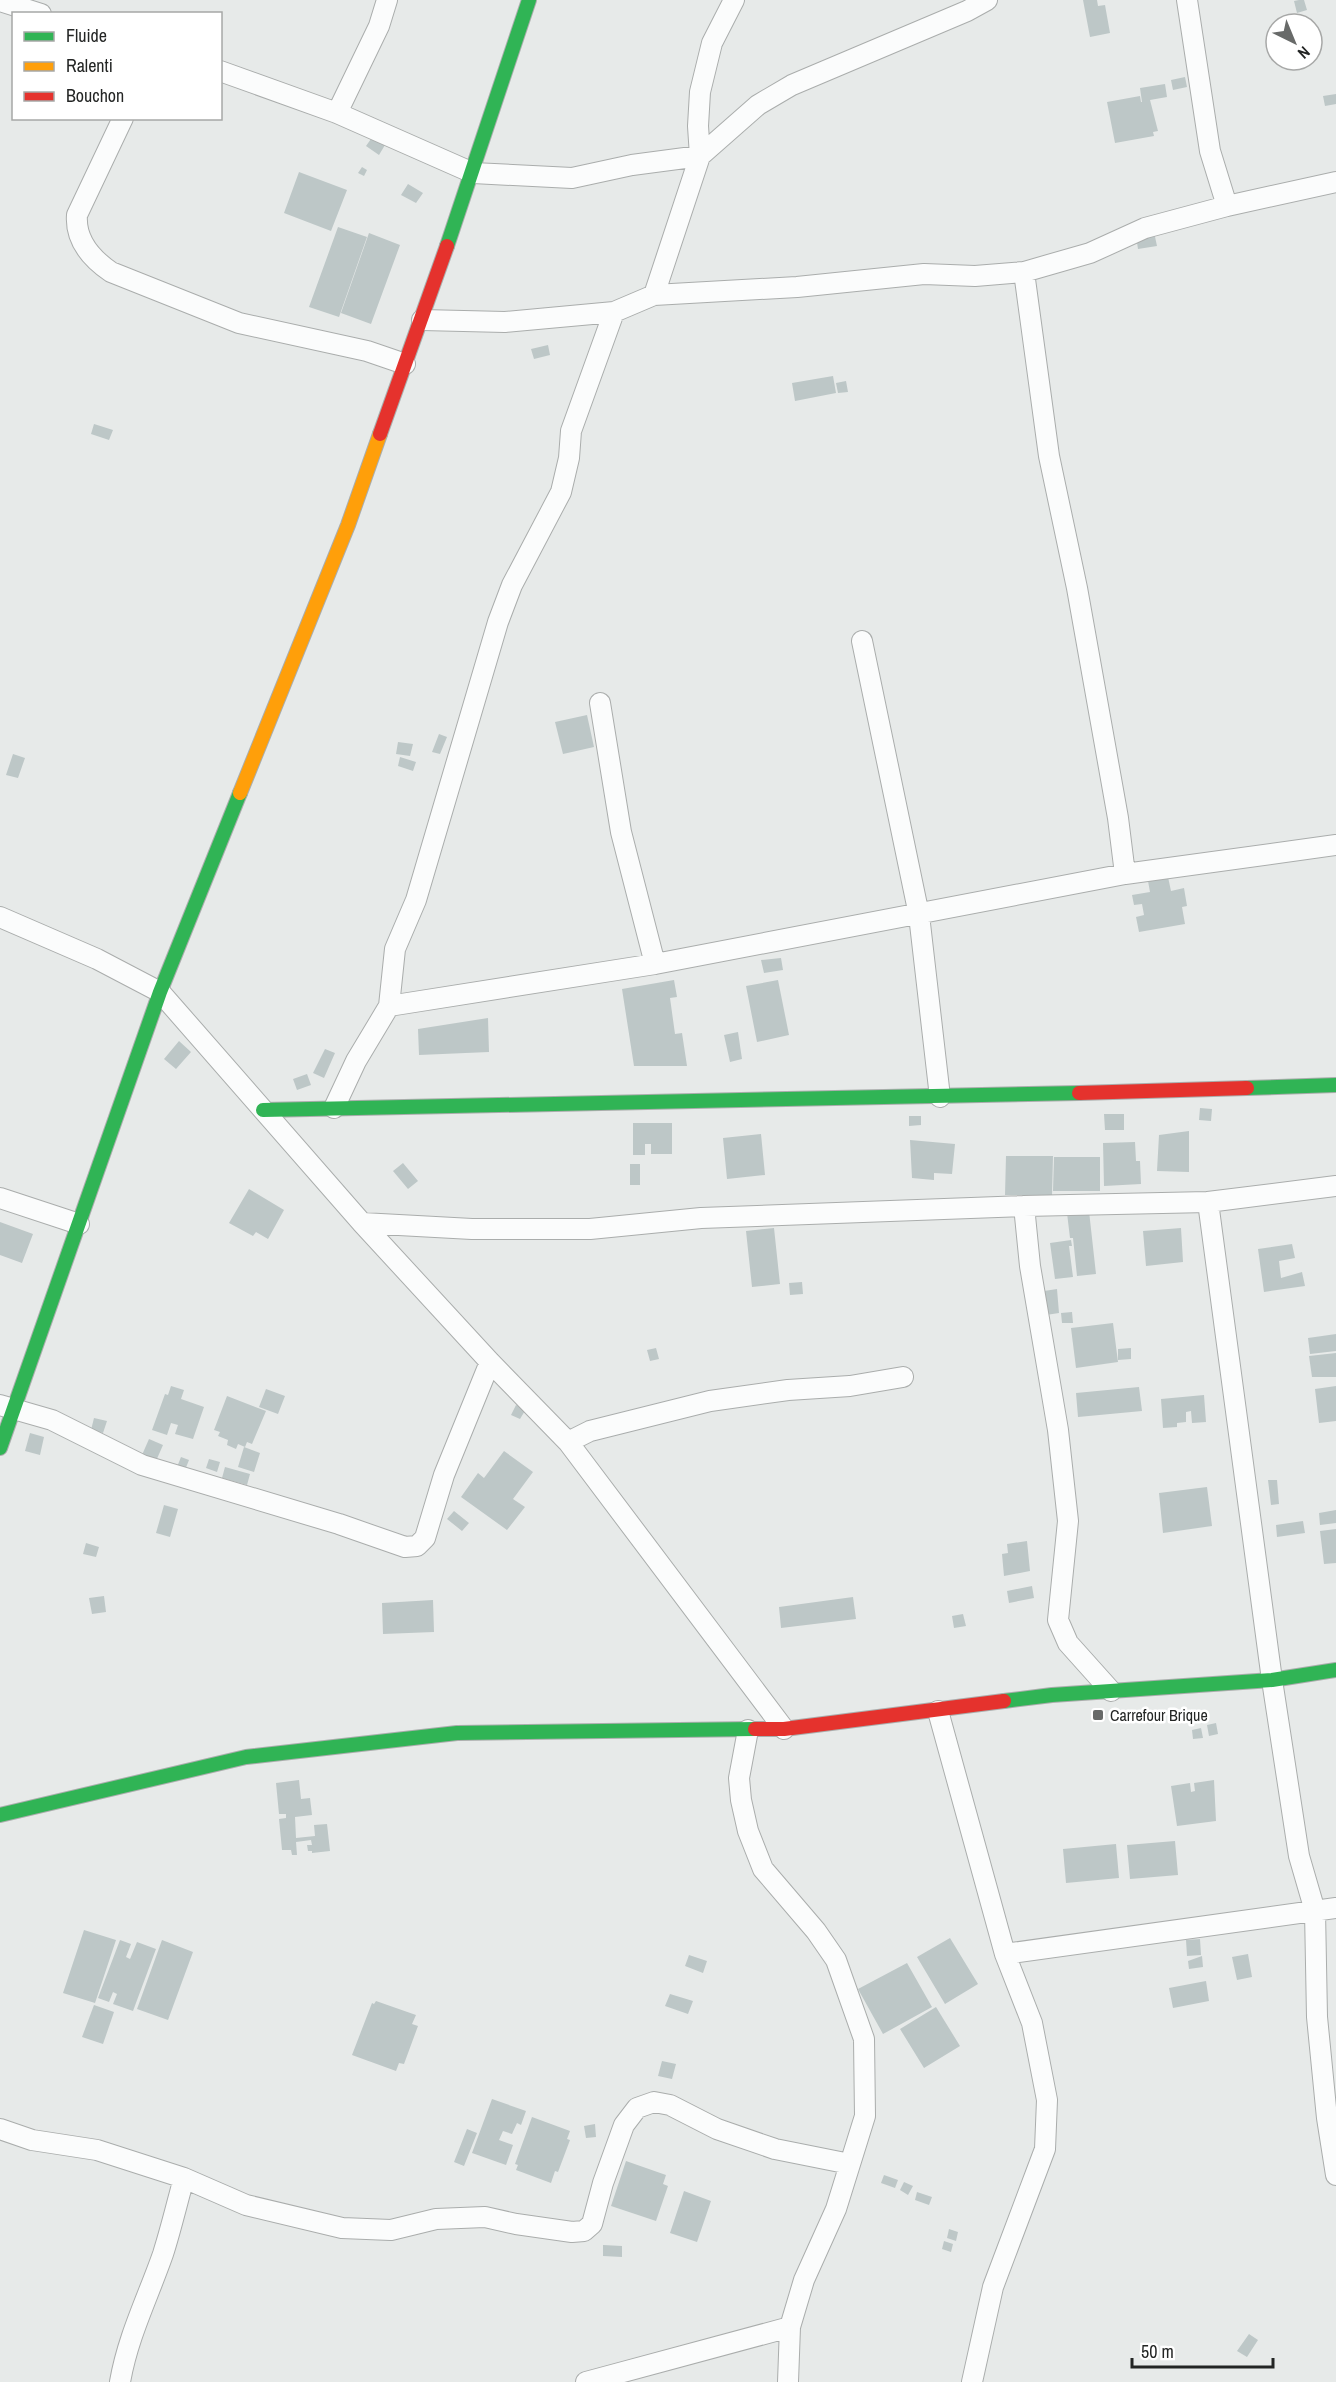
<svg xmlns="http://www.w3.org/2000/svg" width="1336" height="2382" viewBox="0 0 1336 2382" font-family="'Archivo Narrow',sans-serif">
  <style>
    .building { fill: #bdc7c7 }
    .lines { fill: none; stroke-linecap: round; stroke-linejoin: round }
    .street-casing { stroke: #aaadac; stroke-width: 22 }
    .fast-casing { stroke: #aaadac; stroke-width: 16 }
    .slow-casing { stroke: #aaadac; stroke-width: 16 }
    .jam-casing { stroke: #aaadac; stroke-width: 16 }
    .street { stroke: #fbfcfc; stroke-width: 20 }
    .fast { stroke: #30b455; stroke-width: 14 }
    .slow { stroke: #ff9f0a; stroke-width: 14 }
    .jam { stroke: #e5322d; stroke-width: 14 }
    .poi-dot { fill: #686a69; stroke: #fff; stroke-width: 2 }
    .labels { text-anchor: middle; stroke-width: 5; stroke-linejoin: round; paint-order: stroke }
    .poi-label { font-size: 16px; fill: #232524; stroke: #fff; text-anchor: start }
  </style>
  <rect width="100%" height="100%" fill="#e7eae9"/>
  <!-- building -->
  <path class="building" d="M 1083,0 L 1097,0 L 1098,6 L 1105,5 L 1110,33 L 1090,37 Z
    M 1299,0 L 1304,0 L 1307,10 L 1297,13 L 1294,1 Z
    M 1185,77 L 1187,87 L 1173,90 L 1171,80 Z
    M 1165,84 L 1167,97 L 1150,100 L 1158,131 L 1153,132 L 1154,136 L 1115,143 L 1107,102 L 1140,96 L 1141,102 L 1142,102 L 1140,88 Z
    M 1336,94 L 1336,104 L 1325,106 L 1323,96 Z
    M 373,136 L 385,145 L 379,155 L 366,146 Z
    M 362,167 L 367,170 L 364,176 L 358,173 Z
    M 299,172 L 347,190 L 331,231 L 284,213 Z
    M 408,184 L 423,193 L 416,203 L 401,195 Z
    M 338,227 L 367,237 L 339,317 L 309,307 Z
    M 1154,232 L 1157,246 L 1138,249 L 1136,236 Z
    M 369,233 L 400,245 L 371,324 L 341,313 Z
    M 548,345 L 550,355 L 534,359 L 531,349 Z
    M 833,376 L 836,393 L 795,401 L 792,383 Z
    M 846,381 L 848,392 L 838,393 L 836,383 Z
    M 94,424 L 113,430 L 109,440 L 91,434 Z
    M 587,715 L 594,747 L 563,754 L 555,722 Z
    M 439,734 L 447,737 L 440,754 L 432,752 Z
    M 398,742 L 413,744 L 410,756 L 396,754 Z
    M 13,754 L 25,758 L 18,778 L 6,775 Z
    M 400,757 L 416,762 L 413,771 L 398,766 Z
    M 1168,877 L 1171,891 L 1184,888 L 1187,906 L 1182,907 L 1185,924 L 1139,932 L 1136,917 L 1144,915 L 1142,904 L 1134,905 L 1132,895 L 1150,892 L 1148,881 Z
    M 781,958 L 783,970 L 764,973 L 761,960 Z
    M 674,980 L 677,997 L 670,998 L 675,1034 L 682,1033 L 687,1066 L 634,1066 L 622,989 Z
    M 778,980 L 789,1035 L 757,1042 L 746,986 Z
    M 488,1018 L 489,1052 L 419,1055 L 418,1029 Z
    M 738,1032 L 742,1059 L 730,1062 L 724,1035 Z
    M 179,1041 L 191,1052 L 176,1069 L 164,1059 Z
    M 325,1049 L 335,1053 L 324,1078 L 313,1073 Z
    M 307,1074 L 311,1085 L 297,1090 L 293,1079 Z
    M 1200,1108 L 1212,1109 L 1211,1121 L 1199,1120 Z
    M 1104,1114 L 1124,1114 L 1124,1130 L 1105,1130 Z
    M 909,1116 L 921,1116 L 921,1125 L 909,1126 Z
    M 633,1123 L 672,1123 L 672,1154 L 651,1154 L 651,1144 L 645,1144 L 645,1155 L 633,1155 Z
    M 1189,1131 L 1189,1172 L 1157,1171 L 1159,1135 Z
    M 761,1134 L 765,1175 L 727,1179 L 723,1138 Z
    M 910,1140 L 955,1144 L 952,1174 L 934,1173 L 934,1180 L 912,1178 Z
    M 1135,1142 L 1136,1161 L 1140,1161 L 1141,1184 L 1104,1186 L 1103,1143 Z
    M 1006,1156 L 1053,1156 L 1052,1195 L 1005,1195 Z
    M 1054,1157 L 1100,1157 L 1100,1191 L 1053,1191 Z
    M 403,1163 L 418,1181 L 408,1189 L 393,1171 Z
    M 630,1164 L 640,1164 L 640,1185 L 630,1185 Z
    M 249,1189 L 284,1210 L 268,1239 L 256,1232 L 253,1236 L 229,1223 Z
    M 1089,1211 L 1096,1274 L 1077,1276 L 1073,1238 L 1070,1238 L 1067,1213 Z
    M 0,1222 L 33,1234 L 22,1263 L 0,1255 Z
    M 774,1228 L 780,1284 L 752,1287 L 746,1231 Z
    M 1181,1228 L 1183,1262 L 1146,1266 L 1143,1231 Z
    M 1071,1240 L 1072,1246 L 1069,1246 L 1073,1277 L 1055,1279 L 1050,1243 Z
    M 1292,1244 L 1295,1258 L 1279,1261 L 1281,1278 L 1302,1272 L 1305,1286 L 1264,1292 L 1258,1249 Z
    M 802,1282 L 803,1294 L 790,1295 L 789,1283 Z
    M 1057,1289 L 1059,1313 L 1046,1315 L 1044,1291 Z
    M 1072,1312 L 1073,1323 L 1062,1323 L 1061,1313 Z
    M 1113,1323 L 1118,1362 L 1076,1368 L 1071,1328 Z
    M 1336,1334 L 1336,1351 L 1310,1354 L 1308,1338 Z
    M 656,1348 L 659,1359 L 650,1361 L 647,1350 Z
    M 1131,1348 L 1131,1359 L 1118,1360 L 1118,1349 Z
    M 1336,1353 L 1336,1377 L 1312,1377 L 1309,1356 Z
    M 171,1386 L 184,1390 L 181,1399 L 204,1407 L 193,1439 L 175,1434 L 178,1425 L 171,1423 L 167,1435 L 152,1430 L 165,1394 L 168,1395 Z
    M 1336,1386 L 1336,1421 L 1319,1423 L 1315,1389 Z
    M 1139,1387 L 1142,1411 L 1078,1417 L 1076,1393 Z
    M 266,1389 L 285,1396 L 278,1414 L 259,1407 Z
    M 1204,1395 L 1206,1422 L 1192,1423 L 1191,1411 L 1186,1412 L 1186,1422 L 1177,1423 L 1177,1427 L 1163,1428 L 1161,1399 Z
    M 227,1396 L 266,1411 L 252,1444 L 247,1442 L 245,1447 L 238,1444 L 236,1449 L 227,1445 L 228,1440 L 218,1436 L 220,1432 L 214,1430 Z
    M 516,1405 L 526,1409 L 520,1419 L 511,1415 Z
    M 94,1418 L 107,1421 L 103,1433 L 91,1430 Z
    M 30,1433 L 44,1437 L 40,1455 L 25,1451 Z
    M 149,1439 L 163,1445 L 156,1461 L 142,1455 Z
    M 244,1447 L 260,1453 L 254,1472 L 238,1467 Z
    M 504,1451 L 533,1472 L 513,1499 L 525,1507 L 507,1530 L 461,1497 L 478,1473 L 484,1478 Z
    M 181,1457 L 189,1460 L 185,1470 L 177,1467 Z
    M 209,1459 L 220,1462 L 217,1472 L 206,1468 Z
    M 225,1467 L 250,1474 L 247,1485 L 222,1478 Z
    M 1268,1480 L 1277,1480 L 1279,1504 L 1271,1505 Z
    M 1207,1487 L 1212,1526 L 1163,1533 L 1159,1493 Z
    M 164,1505 L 178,1509 L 170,1537 L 156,1533 Z
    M 1336,1510 L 1336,1523 L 1320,1525 L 1319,1513 Z
    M 454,1511 L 469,1523 L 462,1531 L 447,1519 Z
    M 1303,1521 L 1305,1533 L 1277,1537 L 1276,1525 Z
    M 1336,1529 L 1336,1563 L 1324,1564 L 1320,1531 Z
    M 1027,1541 L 1030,1571 L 1004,1576 L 1002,1554 L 1008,1553 L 1007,1544 Z
    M 86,1543 L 99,1547 L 96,1557 L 83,1554 Z
    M 1032,1586 L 1034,1598 L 1009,1603 L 1007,1591 Z
    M 104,1596 L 106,1612 L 92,1614 L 89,1598 Z
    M 853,1597 L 856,1619 L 781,1628 L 779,1607 Z
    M 433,1600 L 434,1632 L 383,1634 L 382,1603 Z
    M 963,1614 L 966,1626 L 954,1628 L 952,1616 Z
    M 1216,1723 L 1218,1734 L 1209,1736 L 1207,1725 Z
    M 1201,1728 L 1203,1738 L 1193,1739 L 1192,1730 Z
    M 299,1780 L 301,1799 L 310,1798 L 312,1815 L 295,1817 L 296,1838 L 315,1836 L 314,1825 L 327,1824 L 330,1851 L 312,1853 L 312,1851 L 308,1851 L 307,1845 L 312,1845 L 311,1840 L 296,1842 L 297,1855 L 292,1855 L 291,1850 L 282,1850 L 279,1819 L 286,1818 L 286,1814 L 279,1814 L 276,1783 Z
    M 1214,1780 L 1216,1821 L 1177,1826 L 1171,1786 L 1190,1783 L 1191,1792 L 1195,1791 L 1194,1783 Z
    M 1175,1841 L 1178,1875 L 1130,1879 L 1127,1845 Z
    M 1116,1844 L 1119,1878 L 1066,1883 L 1063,1849 Z
    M 84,1930 L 116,1940 L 95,2003 L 63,1993 Z
    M 950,1938 L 978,1984 L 945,2004 L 917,1957 Z
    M 1200,1939 L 1201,1955 L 1187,1956 L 1186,1940 Z
    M 120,1940 L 131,1944 L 126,1957 L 130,1959 L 137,1942 L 156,1949 L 133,2011 L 113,2004 L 117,1994 L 113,1992 L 109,2002 L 98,1998 Z
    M 162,1940 L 193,1952 L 168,2020 L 137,2009 Z
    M 1248,1954 L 1252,1977 L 1237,1980 L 1232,1957 Z
    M 689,1955 L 707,1961 L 703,1973 L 685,1966 Z
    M 1202,1956 L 1203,1967 L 1189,1969 L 1188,1961 Z
    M 907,1963 L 932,2007 L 883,2034 L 858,1989 Z
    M 1206,1981 L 1209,2001 L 1173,2008 L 1169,1988 Z
    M 670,1994 L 693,2001 L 688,2014 L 665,2006 Z
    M 376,2001 L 416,2015 L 412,2024 L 418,2026 L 404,2064 L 399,2063 L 396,2071 L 352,2055 L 372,2003 L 374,2004 Z
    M 94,2005 L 114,2012 L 103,2044 L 82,2037 Z
    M 936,2007 L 960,2046 L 924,2068 L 900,2029 Z
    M 662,2061 L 676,2064 L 672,2079 L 658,2076 Z
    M 492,2099 L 526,2111 L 521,2125 L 517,2123 L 512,2134 L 503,2131 L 499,2140 L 513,2145 L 506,2165 L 472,2153 Z
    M 532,2117 L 570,2131 L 567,2139 L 570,2140 L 558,2172 L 555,2171 L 551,2183 L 516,2170 L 518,2165 L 515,2164 Z
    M 595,2124 L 596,2137 L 586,2138 L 584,2126 Z
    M 467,2129 L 477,2133 L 464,2166 L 454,2162 Z
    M 626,2161 L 666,2175 L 663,2184 L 668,2186 L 656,2221 L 611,2206 Z
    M 884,2175 L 898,2180 L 895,2188 L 881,2183 Z
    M 904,2182 L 913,2186 L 908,2195 L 900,2190 Z
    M 684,2191 L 711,2201 L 697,2242 L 670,2233 Z
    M 917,2192 L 932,2197 L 929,2205 L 915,2200 Z
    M 949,2229 L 958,2232 L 956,2241 L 947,2238 Z
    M 944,2241 L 953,2244 L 951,2252 L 942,2249 Z
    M 603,2245 L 622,2246 L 622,2257 L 603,2256 Z
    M 1249,2334 L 1258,2340 L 1247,2357 L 1237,2351 Z"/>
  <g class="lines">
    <defs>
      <path id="street" d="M 1187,0 L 1210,151 L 1227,206
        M 0,1 L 41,14
        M 220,71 L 337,113 L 473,173 L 572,178 L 632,165 L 700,156 L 758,105 L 792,85 L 967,11 L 987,0
        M 337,113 L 379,26 L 387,0
        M 123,118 L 77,215 C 75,240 92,259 111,272 L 239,323 L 367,351 L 405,364
        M 1024,272 L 1049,456 L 1077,588 L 1118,818 L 1125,874
        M 654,295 L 700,156 L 698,126 L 700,92 L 712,43 L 734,0
        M 422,320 L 505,322 L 614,312 L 654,295 L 797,287 L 924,274 L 975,276 L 1024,272 L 1090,253 L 1145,228 L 1227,206 L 1336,182
        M 862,641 L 919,915 L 940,1097
        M 600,703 L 621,832 L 655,964
        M 0,917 L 97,959 L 160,992 L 362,1223 L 490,1362 L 568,1442 L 784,1729
        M 389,1006 L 655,964 L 1125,874 L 1336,845
        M 334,1108 L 356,1061 L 389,1006 L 395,949 L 416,900 L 498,622 L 512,585 L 561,492 L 569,458 L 571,431 L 614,312
        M 0,1198 L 79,1224
        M 1208,1202 L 1272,1680 L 1299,1856 L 1315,1911 L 1317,2017 L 1327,2118 L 1336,2175
        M 1024,1206 L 1030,1266 L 1058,1430 L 1068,1521 L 1058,1620 L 1068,1643 L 1111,1691
        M 362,1223 L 472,1229 L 590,1229 L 701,1218 L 1024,1206 L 1208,1202 L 1336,1186
        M 0,1405 L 52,1420 L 142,1465 L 339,1524 L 405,1547 L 417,1546 L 425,1538 L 444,1475 L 490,1362
        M 568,1442 L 590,1431 L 710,1401 L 788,1390 L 850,1386 L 903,1377
        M 938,1711 L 1005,1954 L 1032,2023 L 1047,2100 L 1045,2149 L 993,2287 L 972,2382
        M 748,1730 L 739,1778 L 741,1800 L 748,1831 L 763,1869 L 816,1931 L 836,1960 L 864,2039 L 865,2116 L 836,2209 L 804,2280 L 790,2327 L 788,2382
        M 1005,1954 L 1336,1908
        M 0,2129 L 32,2140 L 97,2150 L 184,2178 L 246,2205 L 342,2228 L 391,2230 L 436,2219 L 485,2217 L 516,2224 L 572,2232 L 584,2231 L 592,2224 L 603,2183 L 624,2125 L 637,2108 L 654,2102 L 670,2105 L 717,2129 L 775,2149 L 850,2164
        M 120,2382 C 128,2336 148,2297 163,2254 C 171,2229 177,2203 184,2178
        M 586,2382 L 790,2327"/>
      <path id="fast" d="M 447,246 L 529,0
        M 1247,1088 L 1336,1085
        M 263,1110 L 1079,1093
        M 0,1448 L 160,992 L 240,793
        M 1004,1701 L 1052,1695 L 1272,1680 L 1336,1670
        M 0,1815 L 246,1757 L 457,1733 L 755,1729"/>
      <path id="slow" d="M 240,793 L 348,525 L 380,434"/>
      <path id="jam" d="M 380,434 L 447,246
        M 1079,1093 L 1247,1088
        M 755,1729 L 784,1729 L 1004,1701"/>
    </defs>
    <!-- street casing -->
    <use href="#street" class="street-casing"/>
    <!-- fast casing -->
    <use href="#fast" class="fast-casing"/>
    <!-- slow casing -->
    <use href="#slow" class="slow-casing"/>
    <!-- jam casing -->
    <use href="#jam" class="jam-casing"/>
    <!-- street -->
    <use href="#street" class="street"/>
    <!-- fast -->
    <use href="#fast" class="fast"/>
    <!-- slow -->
    <use href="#slow" class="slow"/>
    <!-- jam -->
    <use href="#jam" class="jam"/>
  </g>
  <!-- markers -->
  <rect class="poi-dot" x="1092" y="1709" width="12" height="12" rx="3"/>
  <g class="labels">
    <!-- poi labels -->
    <g class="poi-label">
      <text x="1110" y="1721">Carrefour Brique</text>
    </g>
  </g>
  <!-- legend -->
  <rect x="12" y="12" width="210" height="108" fill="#ffffff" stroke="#a7a8a7" stroke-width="1.5"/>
  <rect x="24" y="32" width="30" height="9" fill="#30b455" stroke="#a7a8a7" stroke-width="1.5"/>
  <text x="66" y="42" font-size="18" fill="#232524">Fluide</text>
  <rect x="24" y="62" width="30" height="9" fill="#ff9f0a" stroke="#a7a8a7" stroke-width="1.5"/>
  <text x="66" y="72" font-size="18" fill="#232524">Ralenti</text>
  <rect x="24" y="92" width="30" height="9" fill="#e5322d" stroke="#a7a8a7" stroke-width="1.5"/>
  <text x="66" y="102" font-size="18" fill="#232524">Bouchon</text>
  <!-- north arrow -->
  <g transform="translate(1294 42) rotate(137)"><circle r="28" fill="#ffffff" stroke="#a7a8a7" stroke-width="1.5"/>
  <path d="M0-4.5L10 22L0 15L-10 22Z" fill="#686a69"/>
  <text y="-9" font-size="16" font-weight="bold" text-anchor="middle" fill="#232524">N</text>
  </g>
  <!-- scale -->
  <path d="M1132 2358v9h141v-9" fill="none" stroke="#232524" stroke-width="3"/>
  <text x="1141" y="2358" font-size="18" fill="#232524" stroke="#ffffff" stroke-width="4.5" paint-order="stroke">50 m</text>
</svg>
